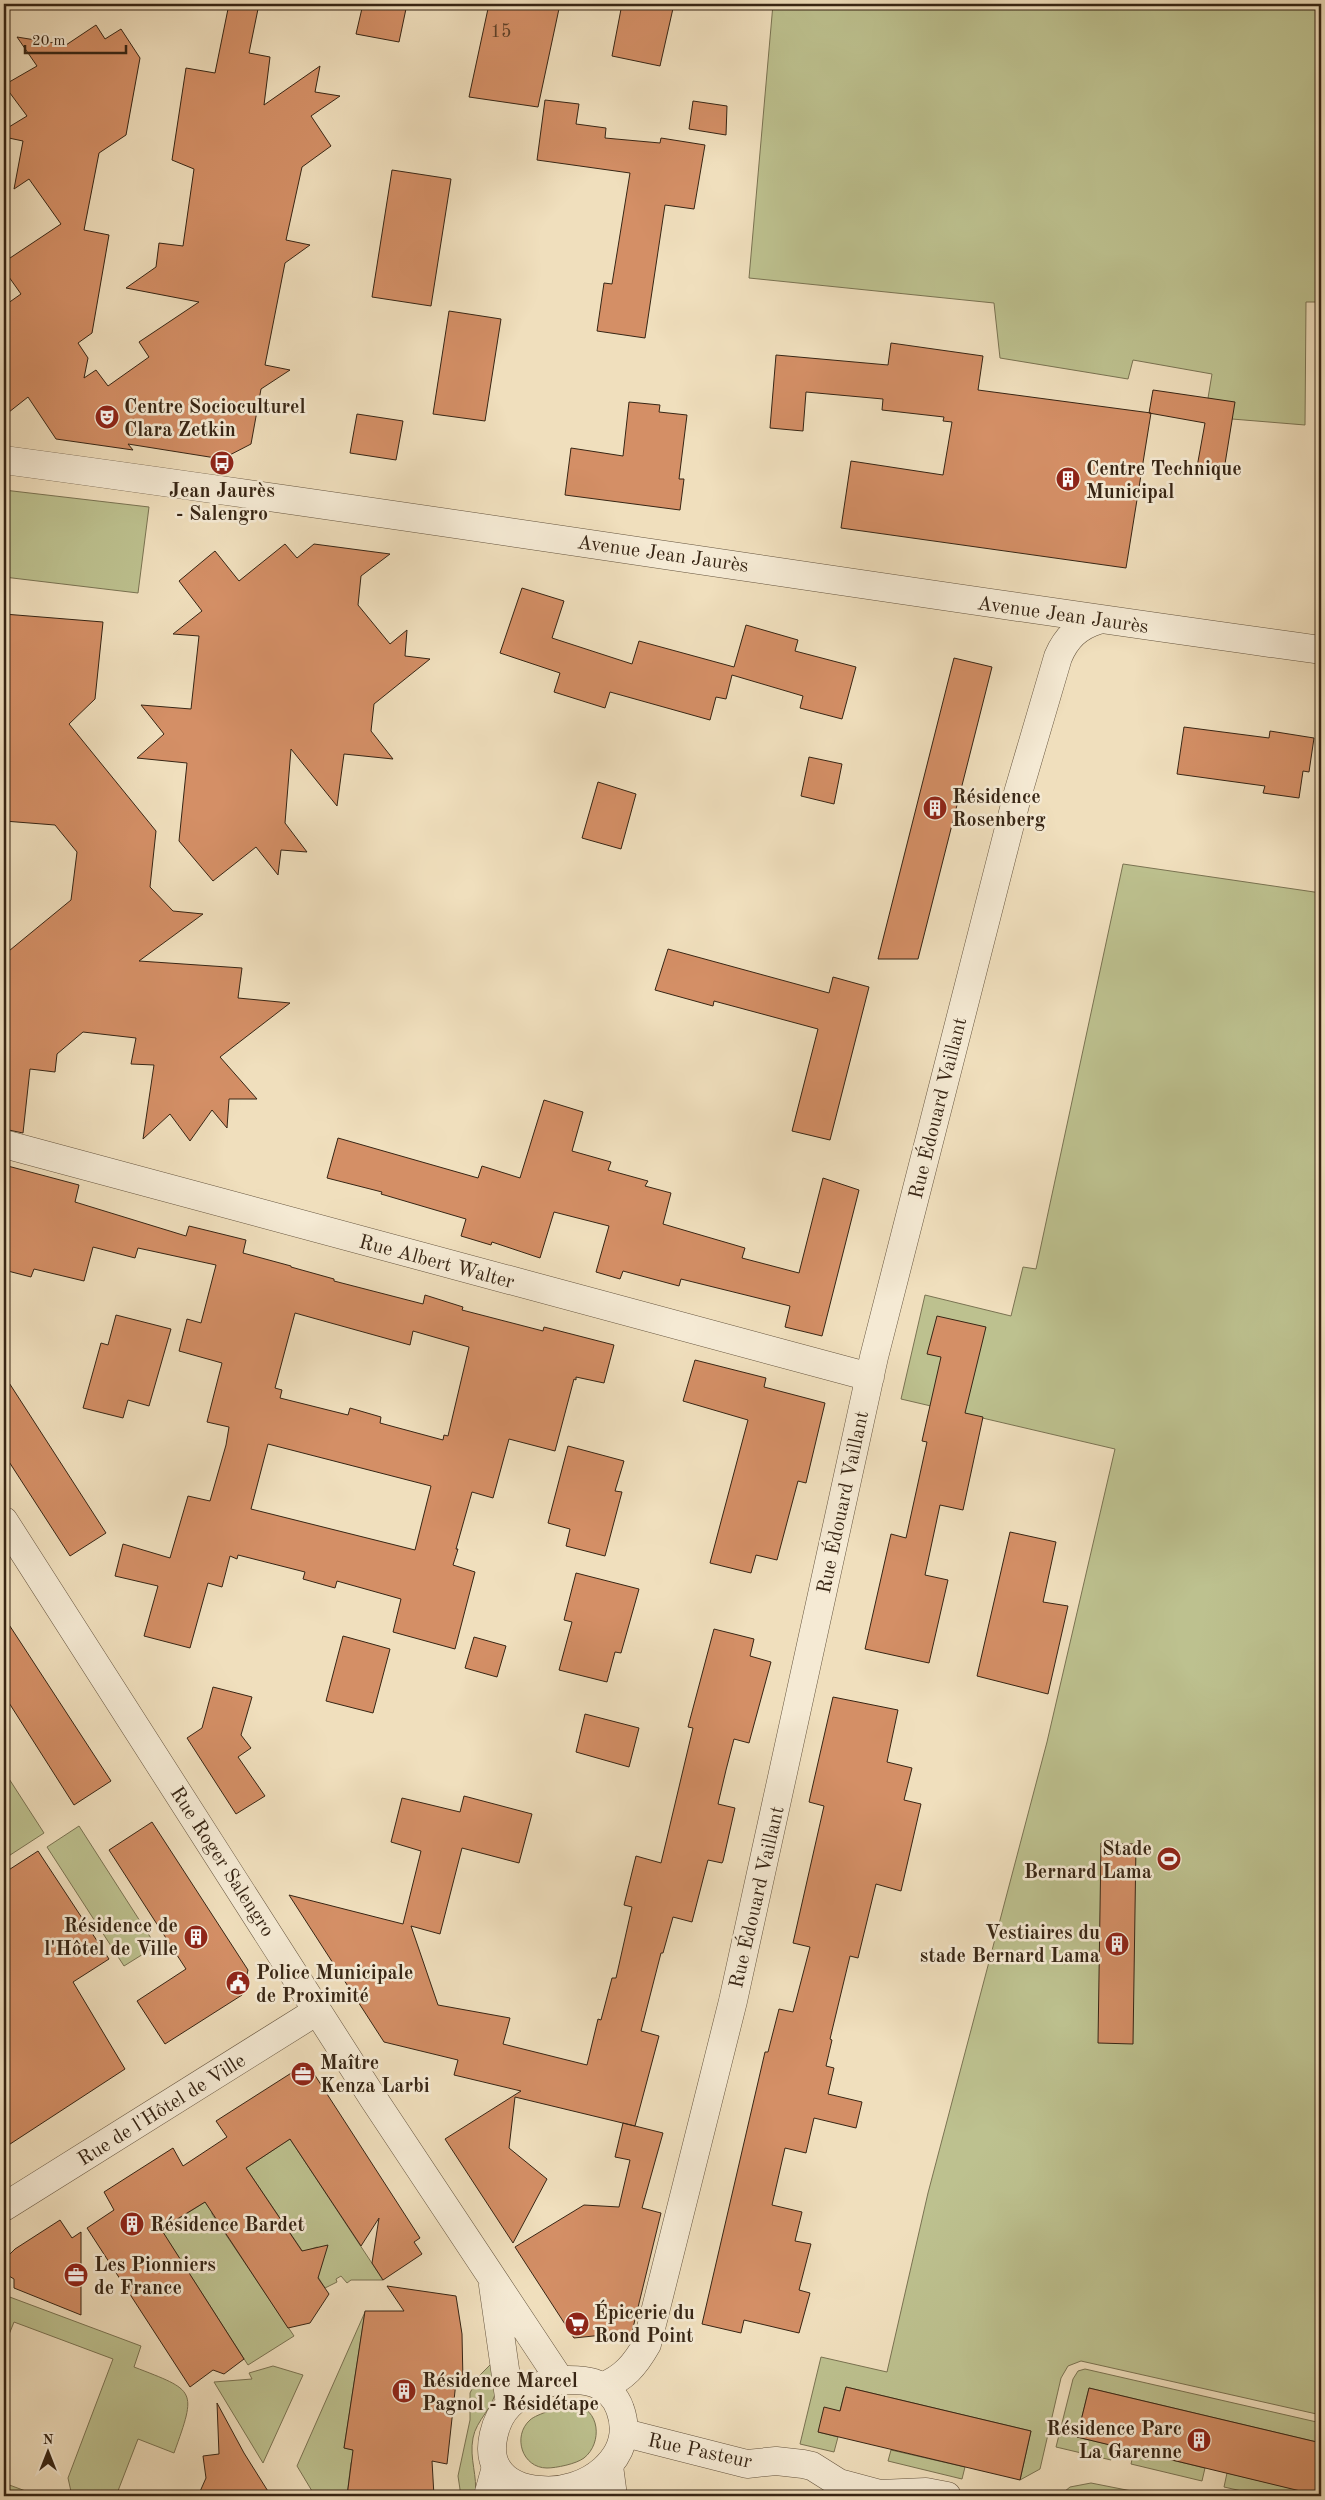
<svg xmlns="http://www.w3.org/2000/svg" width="1325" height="2500" viewBox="0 0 1325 2500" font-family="'Old Standard TT',serif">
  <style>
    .green { fill: #bdc18f; stroke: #7a7352 }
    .building { fill: #d48f66; stroke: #372514; fill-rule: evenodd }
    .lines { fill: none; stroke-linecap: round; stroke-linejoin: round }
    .minor-casing { stroke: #65543e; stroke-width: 29 }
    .tertiary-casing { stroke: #65543e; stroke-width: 29 }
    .minor { stroke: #f5ead4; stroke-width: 28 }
    .tertiary { stroke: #f5ead4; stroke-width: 28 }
    .labels { text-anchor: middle; stroke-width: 5; stroke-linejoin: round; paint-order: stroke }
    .number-label { font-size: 18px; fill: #5e4028 }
    .poi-label { font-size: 20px; font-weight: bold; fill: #372514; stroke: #f5ead4; text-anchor: start }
    .street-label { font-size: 20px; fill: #372514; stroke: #f5ead4 }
  </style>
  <rect width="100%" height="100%" fill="#f0dfbd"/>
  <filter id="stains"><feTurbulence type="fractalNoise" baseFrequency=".004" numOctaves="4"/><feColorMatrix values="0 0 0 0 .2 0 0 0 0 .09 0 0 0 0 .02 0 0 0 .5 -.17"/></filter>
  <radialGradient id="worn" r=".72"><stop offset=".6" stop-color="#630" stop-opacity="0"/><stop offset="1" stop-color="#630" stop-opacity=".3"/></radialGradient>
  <!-- green -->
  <path class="green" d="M 773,4 L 1321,4 L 1321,302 L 1306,302 L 1305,425 L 1232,419 L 1208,398 L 1212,374 L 1133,360 L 1128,379 L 1000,358 L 994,303 L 749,278 Z
    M 4,490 L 149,507 L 138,593 L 4,577 Z
    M 1123,864 L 1321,893 L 1321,2415 L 1081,2361 L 1068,2366 L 1061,2378 L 1040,2469 L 1020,2480 L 1031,2431 L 846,2387 L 840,2411 L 818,2432 L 838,2437 L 834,2452 L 800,2444 L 821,2357 L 887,2372 L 928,2193 L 1047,1742 L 1115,1449 L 901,1399 L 925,1295 L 1011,1316 L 1023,1267 L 1036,1269 Z
    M 4,1771 L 44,1833 L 4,1859 Z
    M 79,1826 L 156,1946 L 124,1966 L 47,1847 Z
    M 290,2139 L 383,2280 L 351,2280 L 347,2283 L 341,2276 L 336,2279 L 337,2282 L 325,2288 L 311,2266 L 321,2249 L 317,2247 L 303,2252 L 246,2168 Z
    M 210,2199 L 212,2214 L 294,2336 L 248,2365 L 169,2242 L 157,2232 Z
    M 7,2296 L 141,2346 L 134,2367 C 196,2391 197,2389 174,2453 L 138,2439 L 116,2496 L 72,2496 L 68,2478 L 113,2359 L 14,2322 L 6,2342 L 4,2341 L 4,2304 Z
    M 365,2312 L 344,2448 L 357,2451 L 351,2463 L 347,2496 L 315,2496 L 297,2466 Z
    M 490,2365 L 493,2365 C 494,2372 497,2382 496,2389 C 494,2408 476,2420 473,2438 C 469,2459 478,2476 475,2496 L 461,2496 L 458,2476 L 470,2420 L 470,2393 L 478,2377 Z
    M 273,2366 L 303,2375 L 263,2463 L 214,2382 L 252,2379 L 249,2373 Z
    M 1085,2369 L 1321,2423 L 1321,2443 L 1089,2388 L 1077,2437 L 1115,2446 L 1111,2460 L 1056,2447 L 1073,2379 L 1078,2371 Z
    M 574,2405 C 600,2408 603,2443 584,2458 C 576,2464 556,2468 547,2468 C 522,2468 512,2436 530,2420 C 536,2414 564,2406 574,2405 Z
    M 891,2450 L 965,2467 L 962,2479 L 888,2461 Z
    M 1134,2451 L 1205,2468 L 1202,2481 L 1131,2464 Z
    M 1227,2473 L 1307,2492 L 1306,2496 L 1264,2496 L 1224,2487 Z
    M 4,2483 L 39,2496 L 4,2496 Z
    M 1091,2483 L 1157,2496 L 1059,2496 L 1070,2487 Z"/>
  <!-- building -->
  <path class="building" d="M 229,4 L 258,9 L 249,53 L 270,57 L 264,105 L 320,66 L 315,92 L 340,96 L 311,116 L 331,146 L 302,167 L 286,240 L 310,245 L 285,263 L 265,365 L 290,370 L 261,389 L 251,444 L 222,459 L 128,444 L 133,450 L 56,439 L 28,397 L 4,416 L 4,306 L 21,294 L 4,270 L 4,262 L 61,224 L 29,179 L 14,189 L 23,141 L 4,137 L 4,130 L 27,116 L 4,85 L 37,66 L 17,37 L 66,45 L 96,25 L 105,39 L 121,29 L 140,58 L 126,135 L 99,153 L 84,230 L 109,235 L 92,333 L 78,343 L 88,358 L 84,378 L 96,370 L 108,386 L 149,357 L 139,342 L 199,302 L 126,288 L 156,267 L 159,243 L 183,246 L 194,169 L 172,160 L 186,68 L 215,73 Z
    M 363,4 L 407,4 L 399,42 L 356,34 Z
    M 489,4 L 560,4 L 538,107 L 469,97 Z
    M 622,4 L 674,4 L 660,66 L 612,56 Z
    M 545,100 L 579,104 L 576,124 L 606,128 L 605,138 L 660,143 L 661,138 L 705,145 L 694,209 L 665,205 L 645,338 L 597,331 L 604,283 L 612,284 L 630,173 L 537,160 Z
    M 693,101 L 727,106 L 726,135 L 689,129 Z
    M 392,170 L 451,179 L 431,306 L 372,297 Z
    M 449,311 L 501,319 L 485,421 L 433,414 Z
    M 891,343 L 983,356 L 978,390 L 1151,413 L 1126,568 L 841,528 L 851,461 L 943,475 L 952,422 L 943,421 L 944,417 L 882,410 L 883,399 L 806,392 L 803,431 L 770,428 L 776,355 L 888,365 Z
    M 1153,390 L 1235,402 L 1224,470 L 1197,467 L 1205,423 L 1149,413 Z
    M 629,402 L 660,405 L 659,412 L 687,415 L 679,479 L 684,479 L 680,510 L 565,495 L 571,448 L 623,456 Z
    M 357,414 L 403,421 L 396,460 L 350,453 Z
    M 285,544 L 297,558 L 314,544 L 390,554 L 361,576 L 358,605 L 390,644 L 407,630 L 405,656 L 430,659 L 374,704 L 371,731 L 393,759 L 344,754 L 337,806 L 291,749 L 285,823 L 307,852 L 281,850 L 278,875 L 256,847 L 213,881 L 179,841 L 187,763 L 137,758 L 164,734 L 141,705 L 191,709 L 199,636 L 173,634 L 202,611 L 179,581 L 215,551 L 239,581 Z
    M 522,588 L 564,601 L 552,638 L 632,664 L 639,641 L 734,667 L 746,625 L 798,640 L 795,651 L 856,667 L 842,719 L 800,708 L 803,696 L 732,675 L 726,699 L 716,697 L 710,720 L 610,692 L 605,708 L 554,692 L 560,673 L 500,653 Z
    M 4,614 L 103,622 L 95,699 L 69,724 L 156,831 L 150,887 L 173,911 L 203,914 L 139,961 L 242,968 L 238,998 L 290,1003 L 220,1057 L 257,1099 L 229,1099 L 227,1128 L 212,1110 L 190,1141 L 170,1114 L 143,1139 L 154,1065 L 131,1064 L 136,1038 L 83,1032 L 57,1054 L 55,1072 L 30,1069 L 23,1133 L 4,1129 L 4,955 L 71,900 L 77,852 L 55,825 L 4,821 Z
    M 954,658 L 992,667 L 918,959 L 878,959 Z
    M 1184,727 L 1269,738 L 1270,731 L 1314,738 L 1309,772 L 1303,771 L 1299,798 L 1263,793 L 1265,786 L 1177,774 Z
    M 809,757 L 842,764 L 834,804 L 801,796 Z
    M 598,782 L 636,794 L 621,849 L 582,838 Z
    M 668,949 L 829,993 L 833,977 L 869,987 L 830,1140 L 792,1131 L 818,1029 L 714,1001 L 713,1006 L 655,990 Z
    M 544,1100 L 583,1112 L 572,1151 L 611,1162 L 608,1170 L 648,1181 L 645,1186 L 671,1193 L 663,1224 L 745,1248 L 742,1258 L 799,1273 L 823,1178 L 859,1190 L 822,1336 L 785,1327 L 790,1306 L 681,1279 L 679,1286 L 623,1271 L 620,1279 L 596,1272 L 609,1226 L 554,1212 L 540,1258 L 492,1242 L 491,1245 L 461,1236 L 466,1219 L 381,1194 L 382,1192 L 327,1178 L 338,1138 L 478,1178 L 482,1166 L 520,1178 Z
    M 4,1165 L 79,1185 L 75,1202 L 186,1236 L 189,1226 L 246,1240 L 243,1253 L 291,1266 L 291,1267 L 334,1279 L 334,1281 L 423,1304 L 425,1295 L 463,1307 L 462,1310 L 543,1331 L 544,1327 L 614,1345 L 604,1383 L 576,1377 L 576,1380 L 574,1379 L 555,1451 L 509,1439 L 493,1498 L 472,1492 L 456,1549 L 458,1549 L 453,1565 L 475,1572 L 455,1649 L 393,1632 L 401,1599 L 337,1581 L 335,1588 L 303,1579 L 305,1572 L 238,1555 L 237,1559 L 230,1556 L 222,1587 L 208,1583 L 190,1648 L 144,1636 L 158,1586 L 115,1576 L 123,1544 L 170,1558 L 188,1496 L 210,1501 L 226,1445 L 229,1427 L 207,1422 L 222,1363 L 179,1351 L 187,1319 L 201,1323 L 216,1265 L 138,1248 L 135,1258 L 93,1247 L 84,1281 L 34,1269 L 31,1277 L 4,1270 ZM 295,1313 L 410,1345 L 413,1331 L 469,1347 L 448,1436 L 444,1435 L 443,1440 L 380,1423 L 381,1417 L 350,1408 L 348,1415 L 280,1398 L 282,1390 L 275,1388 ZM 268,1444 L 431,1486 L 415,1550 L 251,1509 Z
    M 116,1315 L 171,1329 L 149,1406 L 128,1400 L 123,1418 L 83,1408 L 101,1343 L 108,1345 Z
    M 937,1316 L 986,1327 L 965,1413 L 983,1417 L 963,1510 L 940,1505 L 925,1575 L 948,1580 L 929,1663 L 865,1649 L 891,1534 L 906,1538 L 927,1442 L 922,1441 L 941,1357 L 927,1354 Z
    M 695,1360 L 766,1378 L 764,1387 L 825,1403 L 806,1483 L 798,1481 L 777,1560 L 756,1555 L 751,1573 L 710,1563 L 748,1420 L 683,1401 Z
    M 4,1375 L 106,1533 L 70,1556 L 4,1454 Z
    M 568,1446 L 624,1461 L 615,1491 L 622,1492 L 605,1556 L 566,1546 L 570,1529 L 548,1523 Z
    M 1010,1532 L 1056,1542 L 1043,1602 L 1068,1606 L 1048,1694 L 977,1676 Z
    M 576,1573 L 639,1589 L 621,1653 L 615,1652 L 607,1682 L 559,1670 L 572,1622 L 564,1620 Z
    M 4,1617 L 111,1781 L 74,1805 L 4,1695 Z
    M 714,1629 L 754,1639 L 750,1656 L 771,1662 L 749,1743 L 734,1739 L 726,1770 L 718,1804 L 735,1808 L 723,1861 L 722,1863 L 708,1860 L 692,1922 L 673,1917 L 663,1953 L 661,1953 L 641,2031 L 659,2036 L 635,2126 L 515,2097 L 509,2148 L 547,2179 L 513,2243 L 445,2139 L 521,2091 L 454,2075 L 458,2060 L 384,2042 L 289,1895 L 403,1924 L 421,1851 L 391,1842 L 402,1798 L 460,1812 L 464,1796 L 532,1814 L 519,1863 L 462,1848 L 440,1934 L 411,1926 L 438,2005 L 510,2018 L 503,2044 L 587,2065 L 598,2019 L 601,2020 L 612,1978 L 616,1978 L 632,1907 L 624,1905 L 636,1856 L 661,1863 L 693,1728 L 688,1727 Z
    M 343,1636 L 390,1649 L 373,1713 L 326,1701 Z
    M 474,1637 L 506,1646 L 497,1677 L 465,1668 Z
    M 213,1687 L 252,1697 L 241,1735 L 251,1748 L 238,1757 L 265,1796 L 236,1814 L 187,1738 L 202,1728 Z
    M 833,1697 L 898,1710 L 887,1762 L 912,1768 L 904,1800 L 921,1804 L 901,1891 L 876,1884 L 858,1958 L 850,1956 L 830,2039 L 832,2040 L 826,2066 L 834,2068 L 828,2094 L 862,2102 L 856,2128 L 814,2118 L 806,2153 L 785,2148 L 772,2205 L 802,2212 L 795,2241 L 811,2244 L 799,2290 L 810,2293 L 799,2333 L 744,2320 L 741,2333 L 702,2324 L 765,2052 L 768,2052 L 779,2009 L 793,2012 L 810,1947 L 793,1943 L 824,1806 L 809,1802 Z
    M 585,1714 L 639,1728 L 629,1767 L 576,1752 Z
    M 152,1822 L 248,1970 L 242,1995 L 165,2044 L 137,2001 L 186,1969 L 109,1850 Z
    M 1101,1843 L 1136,1844 L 1133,2044 L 1098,2043 Z
    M 38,1851 L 109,1959 L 73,1982 L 125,2069 L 4,2148 L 4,1873 Z
    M 307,2063 L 420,2238 L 414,2242 L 422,2254 L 383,2280 L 372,2263 L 379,2218 L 361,2246 L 290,2139 L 246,2168 L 302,2251 L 328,2245 L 318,2278 L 329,2294 L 310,2323 L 288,2328 L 205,2202 L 161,2229 L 244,2359 L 224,2374 L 213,2370 L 190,2387 L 87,2228 L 114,2210 L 104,2192 L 173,2148 L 183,2166 L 227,2137 L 216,2121 Z
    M 623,2123 L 663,2133 L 642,2208 L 661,2213 L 632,2332 L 574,2338 L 515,2247 L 584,2205 L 619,2207 L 630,2160 L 615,2157 Z
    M 60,2220 L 72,2238 L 81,2232 L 81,2315 L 14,2288 L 14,2279 L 4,2273 L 7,2257 L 15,2249 Z
    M 387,2286 L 456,2296 L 462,2334 L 463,2382 L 456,2382 L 447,2464 L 432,2461 L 434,2496 L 347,2496 L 353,2450 L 344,2448 L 365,2311 L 404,2311 Z
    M 846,2387 L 1031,2431 L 1020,2480 L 818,2432 L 824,2407 L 840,2411 Z
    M 1089,2388 L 1321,2443 L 1321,2496 L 1077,2437 Z
    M 217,2403 L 244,2453 L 271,2496 L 198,2496 L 206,2478 L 203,2456 L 219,2454 Z"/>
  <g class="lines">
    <defs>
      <path id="minor" d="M 4,1144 L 870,1377
        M 4,2207 L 317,2011
        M 602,2387 C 624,2378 635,2365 647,2344 L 733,2001 L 874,1357 L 1018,793 L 1058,657 C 1066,638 1078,626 1098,620
        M 625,2433 L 747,2464 L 776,2461 L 803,2464 L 812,2466 L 839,2483 L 880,2494 L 926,2492 L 947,2496
        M 609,2466 L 613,2496
        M 488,2496 L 496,2467"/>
      <path id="tertiary" d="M 4,460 C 443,519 882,590 1321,650
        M 4,1521 L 373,2098 L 560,2380
        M 493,2285 L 510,2404
        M 560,2380 C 571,2380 583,2379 594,2383 C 606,2387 616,2397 620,2409 C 638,2458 585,2495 540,2490 C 524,2489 506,2483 497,2468 C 486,2450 495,2419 509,2405 C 523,2391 541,2384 560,2380 Z"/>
    </defs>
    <!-- minor casing -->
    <use href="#minor" class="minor-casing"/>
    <!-- tertiary casing -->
    <use href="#tertiary" class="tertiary-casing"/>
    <!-- minor -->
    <use href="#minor" class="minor"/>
    <!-- tertiary -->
    <use href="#tertiary" class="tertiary"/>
  </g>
  <!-- icons -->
  <defs>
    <symbol id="theatre-disc" viewBox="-11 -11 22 22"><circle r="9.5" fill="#8f2418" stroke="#f5ead4"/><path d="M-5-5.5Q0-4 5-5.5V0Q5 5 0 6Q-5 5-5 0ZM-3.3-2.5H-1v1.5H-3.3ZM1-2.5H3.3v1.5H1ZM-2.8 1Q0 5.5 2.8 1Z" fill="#fff"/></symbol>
    <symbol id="bus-disc" viewBox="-11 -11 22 22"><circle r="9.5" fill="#8f2418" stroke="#f5ead4"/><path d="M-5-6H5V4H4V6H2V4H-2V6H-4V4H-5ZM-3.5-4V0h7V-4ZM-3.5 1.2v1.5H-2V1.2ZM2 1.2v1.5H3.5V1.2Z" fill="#fff"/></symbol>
    <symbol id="building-disc" viewBox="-11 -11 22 22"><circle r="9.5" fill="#8f2418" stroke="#f5ead4"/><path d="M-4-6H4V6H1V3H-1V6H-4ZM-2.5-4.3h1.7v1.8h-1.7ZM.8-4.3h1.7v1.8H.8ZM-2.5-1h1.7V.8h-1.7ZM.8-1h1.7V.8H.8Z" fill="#fff"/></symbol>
    <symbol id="stadium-disc" viewBox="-11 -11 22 22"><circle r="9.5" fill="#8f2418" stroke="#f5ead4"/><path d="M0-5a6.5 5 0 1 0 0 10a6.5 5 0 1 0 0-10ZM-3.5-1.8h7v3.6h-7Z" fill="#fff"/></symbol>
    <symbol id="civic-disc" viewBox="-11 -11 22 22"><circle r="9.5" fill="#8f2418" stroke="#f5ead4"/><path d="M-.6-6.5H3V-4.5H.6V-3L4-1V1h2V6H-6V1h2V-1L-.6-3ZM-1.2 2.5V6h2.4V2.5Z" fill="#fff"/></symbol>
    <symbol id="office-disc" viewBox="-11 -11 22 22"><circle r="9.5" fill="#8f2418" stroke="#f5ead4"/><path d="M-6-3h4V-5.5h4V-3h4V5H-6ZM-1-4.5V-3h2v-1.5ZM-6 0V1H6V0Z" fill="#fff"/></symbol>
    <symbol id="supermarket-disc" viewBox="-11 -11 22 22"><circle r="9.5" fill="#8f2418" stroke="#f5ead4"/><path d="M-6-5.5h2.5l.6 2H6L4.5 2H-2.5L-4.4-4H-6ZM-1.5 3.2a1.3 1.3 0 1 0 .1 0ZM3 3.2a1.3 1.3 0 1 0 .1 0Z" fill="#fff"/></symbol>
  </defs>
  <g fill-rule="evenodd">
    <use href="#theatre-disc" x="93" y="403" width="28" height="28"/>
    <use href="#bus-disc" x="208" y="449" width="28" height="28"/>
    <use href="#building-disc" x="1054" y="465" width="28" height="28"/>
    <use href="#building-disc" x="921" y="794" width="28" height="28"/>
    <use href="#stadium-disc" x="1155" y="1845" width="28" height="28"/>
    <use href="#building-disc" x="182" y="1923" width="28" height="28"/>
    <use href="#building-disc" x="1103" y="1930" width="28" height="28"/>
    <use href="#civic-disc" x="224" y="1969" width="28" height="28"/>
    <use href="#office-disc" x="289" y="2060" width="28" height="28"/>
    <use href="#building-disc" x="118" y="2210" width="28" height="28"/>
    <use href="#office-disc" x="62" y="2261" width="28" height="28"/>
    <use href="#supermarket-disc" x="563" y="2310" width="28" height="28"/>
    <use href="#building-disc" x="390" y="2377" width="28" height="28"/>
    <use href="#building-disc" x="1185" y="2426" width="28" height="28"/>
  </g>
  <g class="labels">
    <!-- number labels -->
    <g class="number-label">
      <text x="501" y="37">15</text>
    </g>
    <!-- poi labels -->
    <g class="poi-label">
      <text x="124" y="413">Centre Socioculturel<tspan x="124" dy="23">Clara Zetkin</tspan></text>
      <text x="1086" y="475">Centre Technique<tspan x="1086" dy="23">Municipal</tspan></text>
      <text x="222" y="497" text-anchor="middle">Jean Jaurès<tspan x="222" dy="23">- Salengro</tspan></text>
      <text x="952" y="803">Résidence<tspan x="952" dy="23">Rosenberg</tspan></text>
      <text x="1152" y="1855" text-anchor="end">Stade<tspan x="1152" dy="23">Bernard Lama</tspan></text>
      <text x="178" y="1932" text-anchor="end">Résidence de<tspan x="178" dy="23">l'Hôtel de Ville</tspan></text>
      <text x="1100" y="1939" text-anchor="end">Vestiaires du<tspan x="1100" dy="23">stade Bernard Lama</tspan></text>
      <text x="256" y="1979">Police Municipale<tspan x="256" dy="23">de Proximité</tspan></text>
      <text x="320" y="2069">Maître<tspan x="320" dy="23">Kenza Larbi</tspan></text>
      <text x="150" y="2231">Résidence Bardet</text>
      <text x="94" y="2271">Les Pionniers<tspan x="94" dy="23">de France</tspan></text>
      <text x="594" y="2319">Épicerie du<tspan x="594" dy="23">Rond Point</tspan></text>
      <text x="422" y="2387">Résidence Marcel<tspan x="422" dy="23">Pagnol - Résidétape</tspan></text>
      <text x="1182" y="2435" text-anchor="end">Résidence Parc<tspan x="1182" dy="23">La Garenne</tspan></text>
    </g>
    <!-- street labels -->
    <g class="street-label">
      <text transform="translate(663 553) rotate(8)" y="7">Avenue Jean Jaurès</text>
      <text transform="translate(1063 614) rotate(8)" y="7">Avenue Jean Jaurès</text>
      <text transform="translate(937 1108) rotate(-76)" y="7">Rue Édouard Vaillant</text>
      <text transform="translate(437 1261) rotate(15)" y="7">Rue Albert Walter</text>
      <text transform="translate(842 1502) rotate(-78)" y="7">Rue Édouard Vaillant</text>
      <text transform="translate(223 1861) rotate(57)" y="7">Rue Roger Salengro</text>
      <text transform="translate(756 1897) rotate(-77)" y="7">Rue Édouard Vaillant</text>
      <text transform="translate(161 2109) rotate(-32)" y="7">Rue de l'Hôtel de Ville</text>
      <text transform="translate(700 2450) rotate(12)" y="7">Rue Pasteur</text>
    </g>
  </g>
  <!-- margin -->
  <rect width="1325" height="2500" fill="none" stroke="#f0dfbd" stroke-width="20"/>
  <rect x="5" y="5" width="1315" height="2490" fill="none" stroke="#372514" stroke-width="2.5"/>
  <rect x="10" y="10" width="1305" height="2480" fill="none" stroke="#372514"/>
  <!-- north arrow -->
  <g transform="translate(48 2452)" stroke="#f5ead4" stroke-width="4" paint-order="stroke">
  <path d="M0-4L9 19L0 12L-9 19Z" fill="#372514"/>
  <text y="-8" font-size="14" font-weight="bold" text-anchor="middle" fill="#372514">N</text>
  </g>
  <!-- scale -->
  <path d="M25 45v8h101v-8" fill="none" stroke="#372514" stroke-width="2.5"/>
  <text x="32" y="45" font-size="15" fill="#372514" stroke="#f5ead4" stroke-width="4" paint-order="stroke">20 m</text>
  <rect width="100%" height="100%" filter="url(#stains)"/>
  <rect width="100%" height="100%" fill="url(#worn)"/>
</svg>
